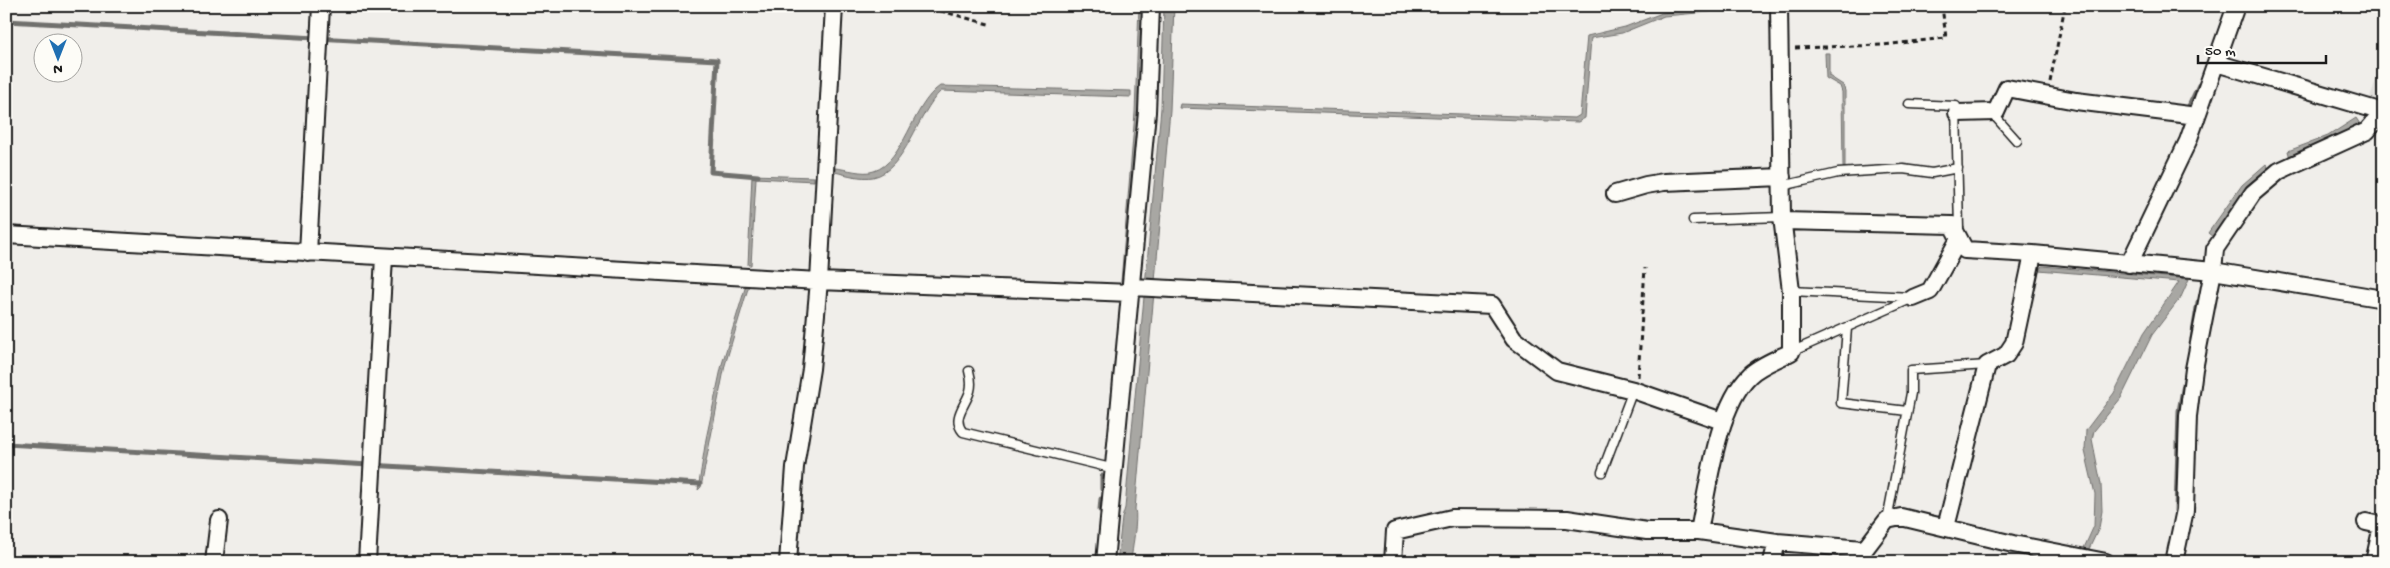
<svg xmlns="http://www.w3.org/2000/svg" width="2390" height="568" viewBox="0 0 2390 568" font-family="'Gochi Hand',sans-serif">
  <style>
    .built { fill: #e0deda }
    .water { fill: #a8a7a3; stroke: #706f6d }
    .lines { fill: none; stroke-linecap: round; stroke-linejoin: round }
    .stream { stroke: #706f6d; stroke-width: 5 }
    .lane-casing { stroke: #1c1c1c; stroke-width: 11 }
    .street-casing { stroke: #1c1c1c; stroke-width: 20 }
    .path { stroke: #1c1c1c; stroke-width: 3; stroke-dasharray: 5 4; stroke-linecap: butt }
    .lane { stroke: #fdfcf7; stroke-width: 8 }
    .street { stroke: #fdfcf7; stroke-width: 16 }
  </style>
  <rect width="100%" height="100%" fill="#f0eeea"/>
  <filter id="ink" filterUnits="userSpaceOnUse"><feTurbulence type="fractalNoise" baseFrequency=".02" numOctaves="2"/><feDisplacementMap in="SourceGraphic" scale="10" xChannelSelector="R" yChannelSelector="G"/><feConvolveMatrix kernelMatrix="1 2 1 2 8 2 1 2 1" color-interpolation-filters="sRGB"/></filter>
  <g filter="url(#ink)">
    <!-- built -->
    <path class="built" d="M 2384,55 L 2384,88 L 2372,102 L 2369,101 Z"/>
    <!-- water -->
    <path class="water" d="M 1139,6 L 1142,6 L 1139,111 L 1124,283 L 1121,282 L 1135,113 Z
      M 1164,6 L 1174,6 L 1170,110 L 1135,509 C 1138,519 1132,549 1131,562 L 1117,562 L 1122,518 L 1125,508 L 1161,108 Z
      M 1721,6 L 1733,6 L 1709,12 L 1664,16 L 1622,33 L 1591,38 L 1585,118 L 1578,122 L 1179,108 L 1180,104 L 1575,118 L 1580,115 L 1587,36 L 1625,27 L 1662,13 Z
      M 1825,53 L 1829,53 L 1829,76 L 1843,85 L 1845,91 L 1845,169 L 1843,167 L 1842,92 L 1840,86 L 1826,78 Z
      M 940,86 L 1131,91 L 1131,97 L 941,91 C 918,112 905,171 873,177 C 861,179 847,175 835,172 L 835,168 C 847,169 863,175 874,171 C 904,162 912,105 940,86 Z
      M 2356,118 L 2360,124 L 2340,137 L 2290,158 L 2288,151 L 2328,136 Z
      M 2266,164 L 2270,170 L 2249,187 L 2213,237 L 2208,233 L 2242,185 Z
      M 752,175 L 814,177 L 814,181 L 756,178 L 751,265 L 748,265 Z
      M 2042,266 L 2189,279 L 2181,297 L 2152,335 L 2121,398 L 2094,431 L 2092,439 L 2101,484 L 2102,511 L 2099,528 L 2089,549 L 2084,548 L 2094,526 L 2095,494 L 2085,451 L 2086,430 L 2114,393 L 2144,333 L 2179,282 L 2039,270 Z
      M 746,285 L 749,285 L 725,365 L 701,487 L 698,490 L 706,439 L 722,364 Z"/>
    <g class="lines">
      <!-- stream -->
      <path class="stream" d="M 6,21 L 717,60 L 711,172 L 758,176
        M 2189,106 L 2199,85
        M 2381,128 L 2384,125
        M 2192,339 L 2198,302
        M 6,444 L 700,484
        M 1102,476 L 1102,489
        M 1100,510 L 1101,499
        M 2176,511 L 2179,411 L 2185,379"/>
      <defs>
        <path id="lane" d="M 1909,104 L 1956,106 L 1959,229
          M 1992,113 L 2017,141
          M 1782,186 L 1838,173 L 1903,169 L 1932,173 L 1958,168
          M 1693,220 L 1782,217
          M 1791,291 L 1911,297
          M 1847,328 L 1841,403 L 1907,411
          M 1791,352 L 1913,298
          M 969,371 C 971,378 972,384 970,391 C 966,405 951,418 963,432 L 1115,469
          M 1602,472 L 1633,390
          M 1887,520 L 1911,393 L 1911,370 L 1987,365"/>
        <path id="street" d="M 2216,63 L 2383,112
          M 1957,113 L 1996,112 L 2007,88 L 2076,101 L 2197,116
          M 1615,194 L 1646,185 L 1664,182 L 1782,177
          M 1783,221 L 1952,225 L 1965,250 L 2033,254 L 2213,271 L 2384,299
          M 6,235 L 819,281 L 1131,293
          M 308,253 L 321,6
          M 2129,264 L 2188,141 L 2236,6
          M 1132,287 L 1492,305 L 1514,339 L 1557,371 L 1633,390 L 1722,421
          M 1913,298 L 1930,291 L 1959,239
          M 2366,522 L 2384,526
          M 1946,527 L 1987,365 L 2006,355 L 2014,343 L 2033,254
          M 1699,531 C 1708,488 1717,406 1750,375 C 1760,365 1778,359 1791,352 L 1791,291 L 1782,217 L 1779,6
          M 214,562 L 219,520
          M 367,562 L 384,257
          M 788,562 L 795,467 L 811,369 L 819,281 L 834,6
          M 1105,562 L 1147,112 L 1151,6
          M 1393,562 L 1395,531 L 1452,518 L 1567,519 L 1647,531 L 1699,531 L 1777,542 L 1863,549
          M 1772,562 L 1777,542
          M 1855,562 L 1887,520 L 1901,517 L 2013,544 L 2106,562
          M 2174,562 L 2185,510 L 2188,416 L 2194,369 L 2213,271 L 2215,249 L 2253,193 L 2279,171 L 2367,131 L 2384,111
          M 2374,562 L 2382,526"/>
      </defs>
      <!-- lane casing -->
      <use href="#lane" class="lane-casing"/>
      <!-- street casing -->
      <use href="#street" class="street-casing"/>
      <!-- path -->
      <path class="path" d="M 923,6 L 992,25
        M 1795,48 L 1882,45 L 1946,38 L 1942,6
        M 2050,82 L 2065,6
        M 1638,377 L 1645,268"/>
      <!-- lane -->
      <use href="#lane" class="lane"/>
      <!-- street -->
      <use href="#street" class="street"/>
    </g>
  </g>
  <!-- margin -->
  <rect width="2390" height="568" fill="none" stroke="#fdfcf7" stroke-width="25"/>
  <rect x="12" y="12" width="2365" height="543" fill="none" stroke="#1c1c1c" stroke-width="2" filter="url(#ink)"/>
  <!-- north arrow -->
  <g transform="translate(58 58) rotate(180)"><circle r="24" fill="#fdfcf7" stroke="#a3a29f"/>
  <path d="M0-4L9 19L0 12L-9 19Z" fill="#1f6fb2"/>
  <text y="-8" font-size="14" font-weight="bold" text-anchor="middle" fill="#1c1c1c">N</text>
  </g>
  <!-- scale -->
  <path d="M2198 55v8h128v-8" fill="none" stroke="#1c1c1c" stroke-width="2.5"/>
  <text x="2205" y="55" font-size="15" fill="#1c1c1c" stroke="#fdfcf7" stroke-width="4" paint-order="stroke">50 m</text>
</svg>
